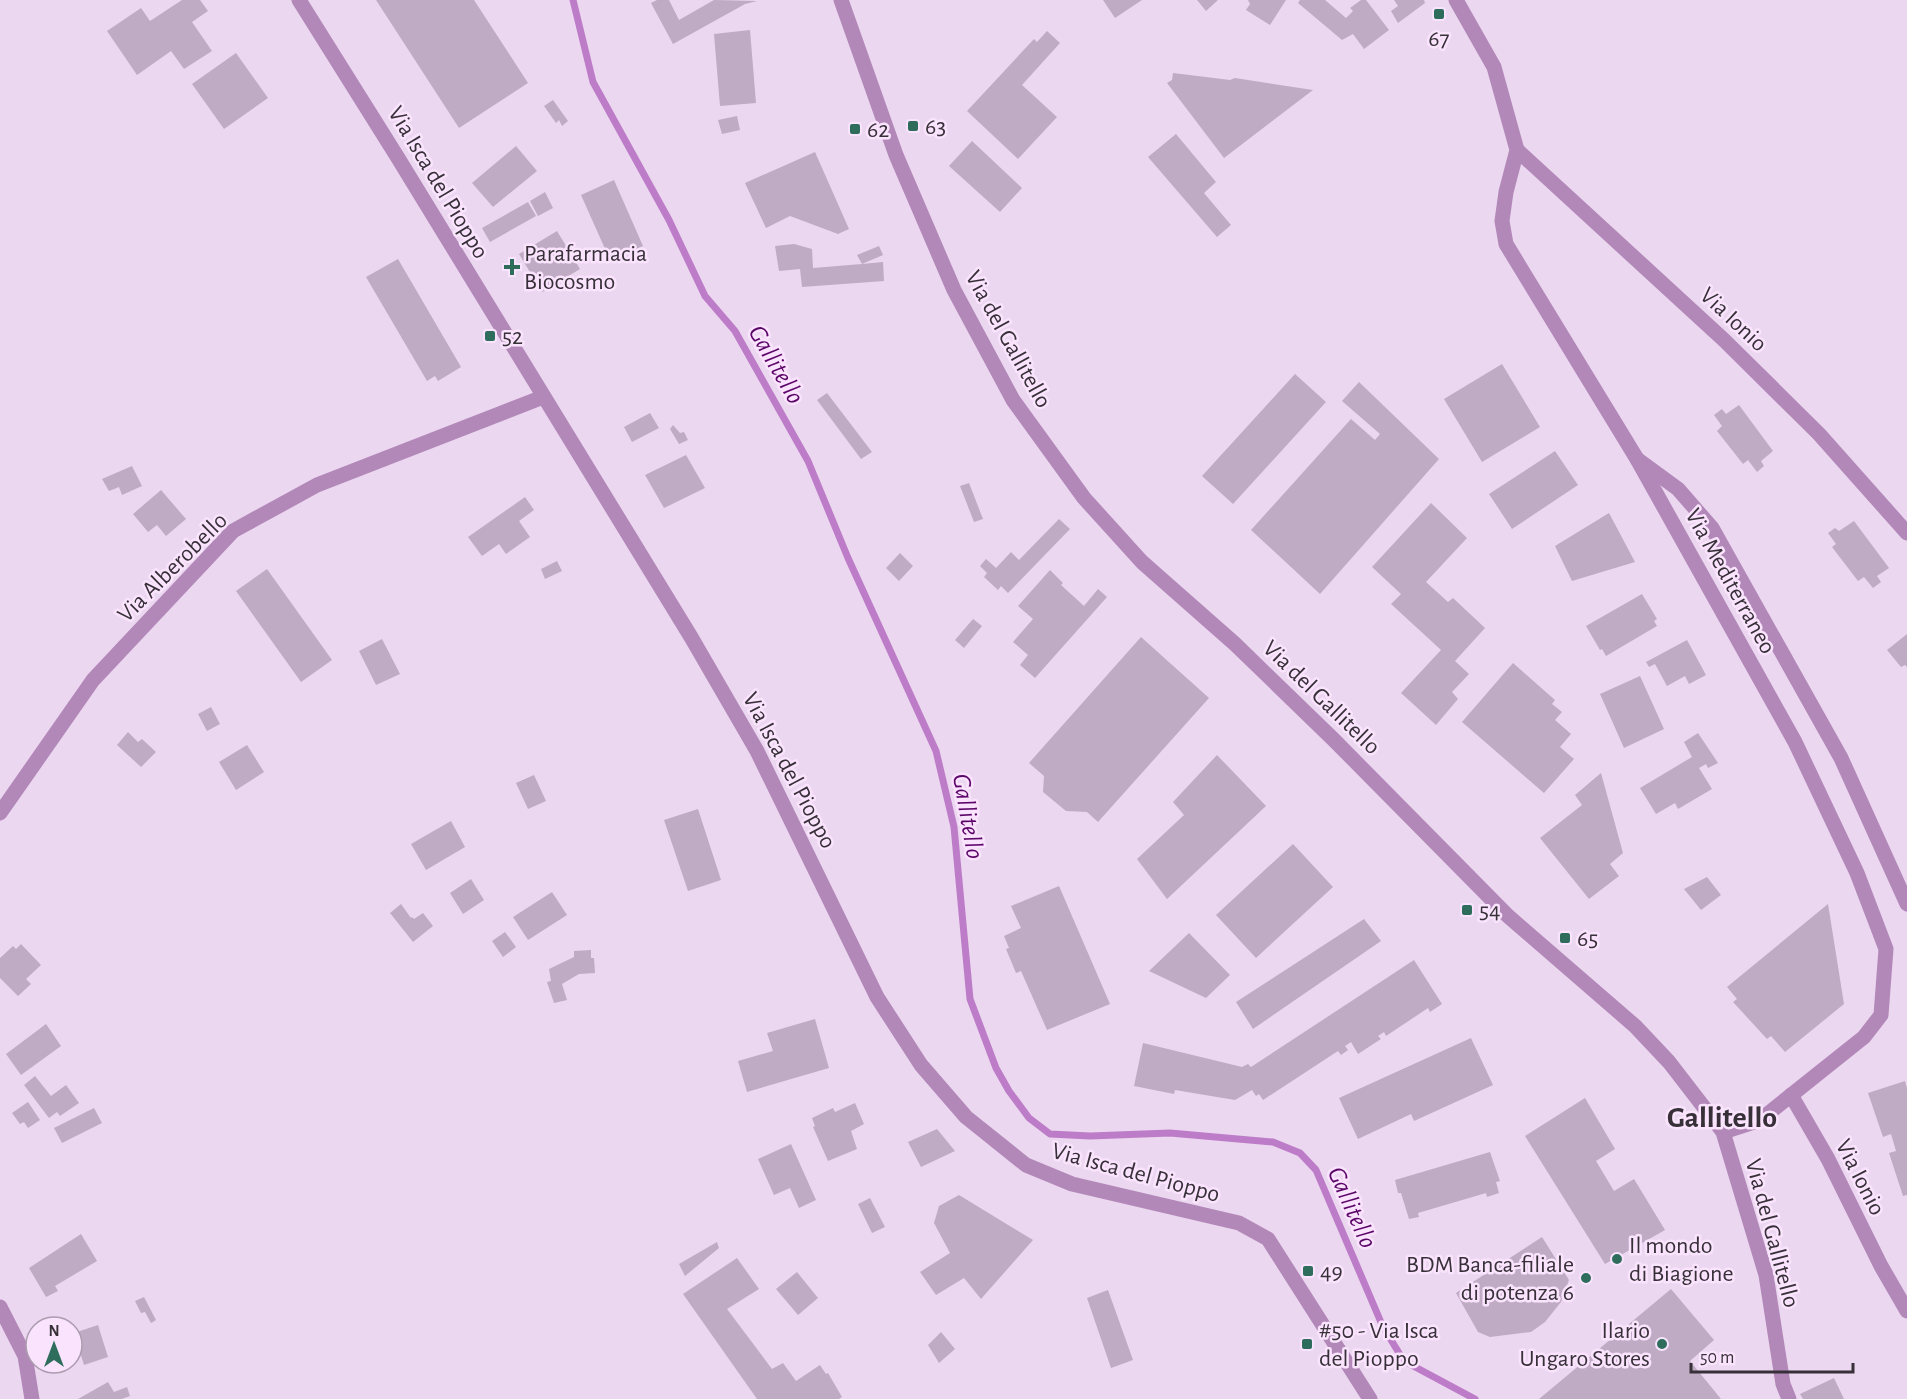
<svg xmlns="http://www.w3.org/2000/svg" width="1907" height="1399" viewBox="0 0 1907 1399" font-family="'Alegreya Sans',sans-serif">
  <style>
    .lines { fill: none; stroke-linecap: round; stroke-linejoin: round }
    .stream { stroke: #bd7cc8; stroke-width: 7 }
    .building { fill: #bfabc3 }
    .minor { stroke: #b288b9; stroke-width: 15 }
    .tertiary { stroke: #b288b9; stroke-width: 15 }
    .poi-dot { fill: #2e6d5b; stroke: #fae4fd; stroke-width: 2 }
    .labels { text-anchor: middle; stroke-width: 5; stroke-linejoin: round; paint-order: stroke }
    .poi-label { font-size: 24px; fill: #383039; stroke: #fae4fd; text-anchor: start }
    .street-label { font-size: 24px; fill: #383039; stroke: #fae4fd }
    .water-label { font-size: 26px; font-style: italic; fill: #5b0568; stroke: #fae4fd }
    .district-label { font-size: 30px; font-weight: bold; fill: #383039; stroke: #fae4fd }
  </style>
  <rect width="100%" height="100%" fill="#ecd7f0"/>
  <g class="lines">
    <!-- stream -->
    <path class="stream" d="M 573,0 L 593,82 L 669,220 L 705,296 L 735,331 L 808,461 L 848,558 L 936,751 L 954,827 L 970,999 L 996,1068 L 1009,1091 L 1029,1118 L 1050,1134 L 1090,1136 L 1170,1133 L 1273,1142 L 1300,1153 L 1316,1170 L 1383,1327 L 1404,1361 L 1475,1399"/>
  </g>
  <!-- building -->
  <path class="building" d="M 182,0 L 200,0 L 208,11 L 192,22 L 212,51 L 184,69 L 171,51 L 137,75 L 107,31 L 141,8 L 150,21 Z
    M 376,0 L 474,0 L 528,83 L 459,128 Z
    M 657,0 L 669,0 L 679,20 L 714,0 L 757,1 L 745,4 L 673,44 L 651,3 Z
    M 1103,0 L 1142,0 L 1115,18 Z
    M 1197,0 L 1218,0 L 1206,11 Z
    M 1248,0 L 1286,0 L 1270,25 L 1246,10 L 1250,4 Z
    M 1300,0 L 1325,0 L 1346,18 L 1353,11 L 1350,8 L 1361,0 L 1366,0 L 1389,30 L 1364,49 L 1353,34 L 1342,40 L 1298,3 Z
    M 1394,0 L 1424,0 L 1425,3 L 1398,23 L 1391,11 L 1398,6 Z
    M 750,30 L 756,103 L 720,106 L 714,34 Z
    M 1047,31 L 1060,43 L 1022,85 L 1057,117 L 1018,159 L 967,111 L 1034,39 L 1037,42 Z
    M 236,53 L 268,98 L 224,129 L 192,84 Z
    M 1173,73 L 1230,80 L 1235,78 L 1313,90 L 1224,158 L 1167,83 L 1172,80 Z
    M 553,100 L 568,121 L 562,126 L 559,120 L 556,123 L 544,106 Z
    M 737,116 L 740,130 L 722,134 L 718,120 Z
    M 1176,134 L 1216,182 L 1204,193 L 1231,225 L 1217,237 L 1148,157 Z
    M 972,141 L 1022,188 L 1000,212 L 949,166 Z
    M 516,146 L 537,171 L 493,207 L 472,183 Z
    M 815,152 L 849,229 L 838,234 L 790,216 L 766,228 L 745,183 Z
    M 614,180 L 643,246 L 610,260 L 581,195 Z
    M 545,192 L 553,208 L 538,216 L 530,201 Z
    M 528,202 L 536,216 L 490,242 L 482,228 Z
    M 557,231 L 580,269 L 542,292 L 519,254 Z
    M 794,244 L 812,249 L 813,268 L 862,264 L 857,255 L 879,246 L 883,255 L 862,264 L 883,262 L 884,281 L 802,287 L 800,269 L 779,271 L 775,246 Z
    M 398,259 L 461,367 L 438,381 L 435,376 L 427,381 L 366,277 Z
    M 1502,364 L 1540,427 L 1482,462 L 1444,399 Z
    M 1295,374 L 1326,402 L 1233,504 L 1202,476 Z
    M 1359,382 L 1439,459 L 1320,594 L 1251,530 L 1351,419 L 1375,440 L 1380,434 L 1342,401 Z
    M 827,393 L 872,452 L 861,459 L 817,400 Z
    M 1739,405 L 1773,451 L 1761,461 L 1764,466 L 1757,472 L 1748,460 L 1743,464 L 1717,431 L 1722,426 L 1714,415 L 1722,409 L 1726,414 Z
    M 650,413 L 659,428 L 632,442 L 624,427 Z
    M 673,425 L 680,433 L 684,432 L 688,440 L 679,444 L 670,429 Z
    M 1555,451 L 1578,485 L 1512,529 L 1489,494 Z
    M 686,455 L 705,488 L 664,508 L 645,475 Z
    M 132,466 L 142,486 L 122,495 L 119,487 L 109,491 L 102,479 Z
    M 969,483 L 983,519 L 974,522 L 960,486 Z
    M 161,490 L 186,519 L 166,536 L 157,525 L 148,532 L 133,514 Z
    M 525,497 L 534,510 L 519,521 L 530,537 L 506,554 L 499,544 L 482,556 L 468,537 Z
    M 1431,503 L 1467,538 L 1426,582 L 1448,602 L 1453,598 L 1485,628 L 1455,661 L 1469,674 L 1452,692 L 1458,699 L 1436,725 L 1401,693 L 1441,650 L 1391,604 L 1401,594 L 1372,567 Z
    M 1609,513 L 1635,562 L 1572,581 L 1555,546 Z
    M 1059,519 L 1070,529 L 1008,593 L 1001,586 L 998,590 L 984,577 L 987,573 L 980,566 L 986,559 L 996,568 L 1011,552 L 1019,560 Z
    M 1854,521 L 1889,568 L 1877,576 L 1881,582 L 1873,588 L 1864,577 L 1858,581 L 1832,547 L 1836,544 L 1828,533 L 1835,528 L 1839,531 Z
    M 900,553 L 913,566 L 899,581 L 886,568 Z
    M 557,561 L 562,571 L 545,579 L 541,569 Z
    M 267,569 L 332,660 L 301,682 L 236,591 Z
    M 1050,570 L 1063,583 L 1061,585 L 1084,606 L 1098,589 L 1107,597 L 1035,678 L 1020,665 L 1028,655 L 1013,642 L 1033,619 L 1018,606 Z
    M 1642,594 L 1657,619 L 1654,621 L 1657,626 L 1606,656 L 1602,649 L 1600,650 L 1586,626 Z
    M 973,619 L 982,626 L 964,648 L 955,640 Z
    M 1907,634 L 1907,667 L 1905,665 L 1901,667 L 1887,650 Z
    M 1141,637 L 1209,698 L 1098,822 L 1087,812 L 1066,811 L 1043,792 L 1044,776 L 1029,763 Z
    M 382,639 L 400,674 L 376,685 L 359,651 Z
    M 1687,640 L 1706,675 L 1689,684 L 1685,676 L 1667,686 L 1655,664 L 1649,667 L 1646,662 Z
    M 1513,663 L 1555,700 L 1552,704 L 1562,712 L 1555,720 L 1571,734 L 1560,747 L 1574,759 L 1544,793 L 1462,722 Z
    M 1640,676 L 1664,729 L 1624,748 L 1600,694 Z
    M 211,707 L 220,724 L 207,731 L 198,714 Z
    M 128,732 L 138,742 L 142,739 L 156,752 L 141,767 L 117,745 Z
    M 1698,733 L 1718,763 L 1708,768 L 1706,764 L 1699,768 L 1712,789 L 1678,809 L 1675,803 L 1656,814 L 1640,788 L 1692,757 L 1684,742 Z
    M 247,745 L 264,772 L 236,790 L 219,762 Z
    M 1217,755 L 1266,806 L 1167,899 L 1137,859 L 1184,815 L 1173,802 Z
    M 1601,773 L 1623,853 L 1610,864 L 1619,876 L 1589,899 L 1540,838 L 1582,805 L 1575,795 Z
    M 534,775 L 546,801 L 528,809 L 516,783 Z
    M 698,809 L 721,880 L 688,891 L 664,820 Z
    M 451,821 L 465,847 L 426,870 L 411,844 Z
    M 1293,844 L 1333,887 L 1256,958 L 1216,915 Z
    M 1707,877 L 1721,895 L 1701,910 L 1684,889 Z
    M 471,879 L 484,900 L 463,914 L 450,893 Z
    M 1059,886 L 1110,1004 L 1047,1030 L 1021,971 L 1016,973 L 1006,949 L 1009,948 L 1004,936 L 1021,928 L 1011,906 Z
    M 552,892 L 567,915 L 528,940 L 513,917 Z
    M 401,904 L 411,918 L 412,917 L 414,919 L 423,913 L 433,926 L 413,942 L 390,913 Z
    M 1828,904 L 1844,1004 L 1785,1052 L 1771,1036 L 1767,1039 L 1733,1002 L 1737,999 L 1727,987 Z
    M 1364,919 L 1381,941 L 1253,1029 L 1236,1002 Z
    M 505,932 L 516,947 L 503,957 L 492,941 Z
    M 1189,933 L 1230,975 L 1206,998 L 1149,971 Z
    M 21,944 L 41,965 L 26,979 L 31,984 L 18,996 L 0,978 L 0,958 L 13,946 L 16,949 Z
    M 591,950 L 591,958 L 594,958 L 595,973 L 579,974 L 562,984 L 567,1000 L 554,1003 L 547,982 L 551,981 L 549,969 L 574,957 L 574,951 Z
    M 1414,960 L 1442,1004 L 1430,1012 L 1428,1008 L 1386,1036 L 1384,1032 L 1378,1036 L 1381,1039 L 1358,1054 L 1351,1042 L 1345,1046 L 1348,1050 L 1341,1055 L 1338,1051 L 1263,1100 L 1259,1094 L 1256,1096 L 1252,1090 L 1235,1100 L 1175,1090 L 1174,1094 L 1134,1086 L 1143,1043 L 1242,1067 L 1248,1064 L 1251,1067 Z
    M 815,1019 L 829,1068 L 747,1092 L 738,1061 L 773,1051 L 767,1033 Z
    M 46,1024 L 61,1046 L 21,1075 L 6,1054 Z
    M 1471,1038 L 1493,1085 L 1414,1121 L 1411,1114 L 1358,1139 L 1339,1098 Z
    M 35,1076 L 51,1096 L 66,1085 L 79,1103 L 60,1116 L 57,1112 L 49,1118 L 24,1085 Z
    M 1905,1081 L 1907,1088 L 1907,1195 L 1903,1196 L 1889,1153 L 1896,1151 L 1891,1134 L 1883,1137 L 1868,1093 Z
    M 1585,1098 L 1615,1149 L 1596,1161 L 1614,1191 L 1634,1179 L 1665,1230 L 1605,1264 L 1525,1136 Z
    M 28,1102 L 40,1120 L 28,1128 L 24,1122 L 20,1124 L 12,1113 Z
    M 855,1103 L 864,1124 L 851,1131 L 857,1149 L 828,1161 L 813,1127 L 815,1126 L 812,1118 L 833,1108 L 835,1112 Z
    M 94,1108 L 102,1123 L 62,1143 L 54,1128 Z
    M 937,1129 L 955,1151 L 921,1167 L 908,1142 Z
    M 791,1144 L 816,1200 L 799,1208 L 790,1188 L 774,1195 L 758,1159 Z
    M 1490,1152 L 1500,1181 L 1496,1182 L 1499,1193 L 1487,1197 L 1486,1193 L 1418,1213 L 1419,1217 L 1409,1219 L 1401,1193 L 1398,1193 L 1395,1180 Z
    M 959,1195 L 1033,1240 L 981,1299 L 964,1278 L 936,1295 L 920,1272 L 950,1253 L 934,1223 L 939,1206 Z
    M 870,1198 L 885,1227 L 872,1233 L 858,1204 Z
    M 81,1234 L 97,1261 L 55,1286 L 58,1291 L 46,1297 L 29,1268 Z
    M 1542,1237 L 1569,1280 L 1561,1302 L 1545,1322 L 1531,1332 L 1490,1337 L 1478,1332 L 1456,1293 Z
    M 717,1242 L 719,1248 L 685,1276 L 679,1264 Z
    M 737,1258 L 759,1289 L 727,1309 L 772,1369 L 783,1363 L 796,1381 L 820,1365 L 826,1374 L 828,1373 L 842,1397 L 839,1399 L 757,1399 L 683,1294 Z
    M 797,1272 L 818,1298 L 798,1315 L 776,1289 Z
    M 1671,1289 L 1714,1340 L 1690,1361 L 1721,1399 L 1539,1399 Z
    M 1108,1290 L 1133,1360 L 1111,1368 L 1087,1298 Z
    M 144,1297 L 156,1320 L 151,1323 L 145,1312 L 141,1313 L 135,1301 Z
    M 98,1325 L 108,1357 L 84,1365 L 74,1333 Z
    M 941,1332 L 955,1349 L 939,1363 L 928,1345 Z
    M 1834,1378 L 1844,1399 L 1803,1399 L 1800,1394 Z
    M 108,1382 L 114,1392 L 127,1387 L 130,1396 L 122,1399 L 78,1399 Z"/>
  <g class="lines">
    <!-- minor -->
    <path class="minor" d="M 299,0 L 398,158 L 691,637 L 757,751 L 877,997 L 921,1065 L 966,1117 L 1026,1165 L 1072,1184 L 1239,1223 L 1268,1239 L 1370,1399
      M 1517,150 L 1724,340 L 1819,434 L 1907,533
      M 1637,459 L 1678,489 L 1712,528 L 1841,758 L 1907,904
      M 0,813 L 93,680 L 233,531 L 317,485 L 543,397
      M 1791,1095 L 1828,1159 L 1881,1266 L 1907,1311
      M 0,1307 L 25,1356 L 32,1399"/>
    <!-- tertiary -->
    <path class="tertiary" d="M 841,0 L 896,155 L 954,290 L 1013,400 L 1084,498 L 1142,562 L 1235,644 L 1334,740 L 1508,916 L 1635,1026 L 1669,1062 L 1723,1132 L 1766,1275 L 1783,1384 L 1789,1399
      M 1456,0 L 1494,67 L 1517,150 L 1506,192 L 1502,221 L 1506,244 L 1637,459 L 1795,742 L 1857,873 L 1886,949 L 1881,1015 L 1864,1037 L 1760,1120 L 1723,1132"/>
  </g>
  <!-- markers -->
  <g class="poi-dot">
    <rect x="1433" y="8" width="12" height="12" rx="3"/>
    <rect x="907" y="120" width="12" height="12" rx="3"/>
    <rect x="849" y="123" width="12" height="12" rx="3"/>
    <path d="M509 258h6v6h6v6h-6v6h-6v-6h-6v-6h6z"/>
    <rect x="484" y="330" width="12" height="12" rx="3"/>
    <rect x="1461" y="904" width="12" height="12" rx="3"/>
    <rect x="1559" y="932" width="12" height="12" rx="3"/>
    <circle cx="1617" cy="1259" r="6"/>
    <rect x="1302" y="1265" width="12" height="12" rx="3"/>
    <circle cx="1586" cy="1278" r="6"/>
    <rect x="1301" y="1338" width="12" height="12" rx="3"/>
    <circle cx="1662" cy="1344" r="6"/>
  </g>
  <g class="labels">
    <!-- poi labels -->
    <g class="poi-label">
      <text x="1439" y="46" text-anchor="middle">67</text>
      <text x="925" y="134">63</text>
      <text x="867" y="137">62</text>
      <text x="524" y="261">Parafarmacia<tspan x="524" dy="28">Biocosmo</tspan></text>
      <text x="502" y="344">52</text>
      <text x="1479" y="918">54</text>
      <text x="1577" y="946">65</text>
      <text x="1629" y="1253">Il mondo<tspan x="1629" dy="28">di Biagione</tspan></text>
      <text x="1574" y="1272" text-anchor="end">BDM Banca-filiale<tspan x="1574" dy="28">di potenza 6</tspan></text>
      <text x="1320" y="1279">49</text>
      <text x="1319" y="1338">#50 - Via Isca<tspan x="1319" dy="28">del Pioppo</tspan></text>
      <text x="1650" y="1338" text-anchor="end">Ilario<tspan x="1650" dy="28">Ungaro Stores</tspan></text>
    </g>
    <!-- street labels -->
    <g class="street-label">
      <text transform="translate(439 182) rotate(59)" y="8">Via Isca del Pioppo</text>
      <text transform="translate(1734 319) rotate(43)" y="8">Via Ionio</text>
      <text transform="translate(1009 339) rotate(61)" y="8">Via del Gallitello</text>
      <text transform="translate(172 567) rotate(-45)" y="8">Via Alberobello</text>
      <text transform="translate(1731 581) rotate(61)" y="8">Via Mediterraneo</text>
      <text transform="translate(1322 697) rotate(44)" y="8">Via del Gallitello</text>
      <text transform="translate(790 770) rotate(62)" y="8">Via Isca del Pioppo</text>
      <text transform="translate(1136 1172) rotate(15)" y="8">Via Isca del Pioppo</text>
      <text transform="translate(1861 1177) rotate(63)" y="8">Via Ionio</text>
      <text transform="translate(1773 1233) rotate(75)" y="8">Via del Gallitello</text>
    </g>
    <!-- water labels -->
    <g class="water-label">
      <text transform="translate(777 364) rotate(60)" y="9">Gallitello</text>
      <text transform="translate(969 816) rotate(80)" y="9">Gallitello</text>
      <text transform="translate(1353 1207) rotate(66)" y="9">Gallitello</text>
    </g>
    <!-- district labels -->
    <g class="district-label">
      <text x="1722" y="1127">Gallitello</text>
    </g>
  </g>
  <!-- north arrow -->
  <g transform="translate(54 1345)"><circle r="28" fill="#fae4fd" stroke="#ac9caf" stroke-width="1.5"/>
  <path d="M0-4.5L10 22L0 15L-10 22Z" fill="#2e6d5b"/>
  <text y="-9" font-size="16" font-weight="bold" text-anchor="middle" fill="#383039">N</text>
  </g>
  <!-- scale -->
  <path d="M1691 1363v9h162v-9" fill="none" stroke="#383039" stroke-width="3"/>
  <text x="1700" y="1363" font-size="18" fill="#383039" stroke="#fae4fd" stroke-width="4.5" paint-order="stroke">50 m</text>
</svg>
